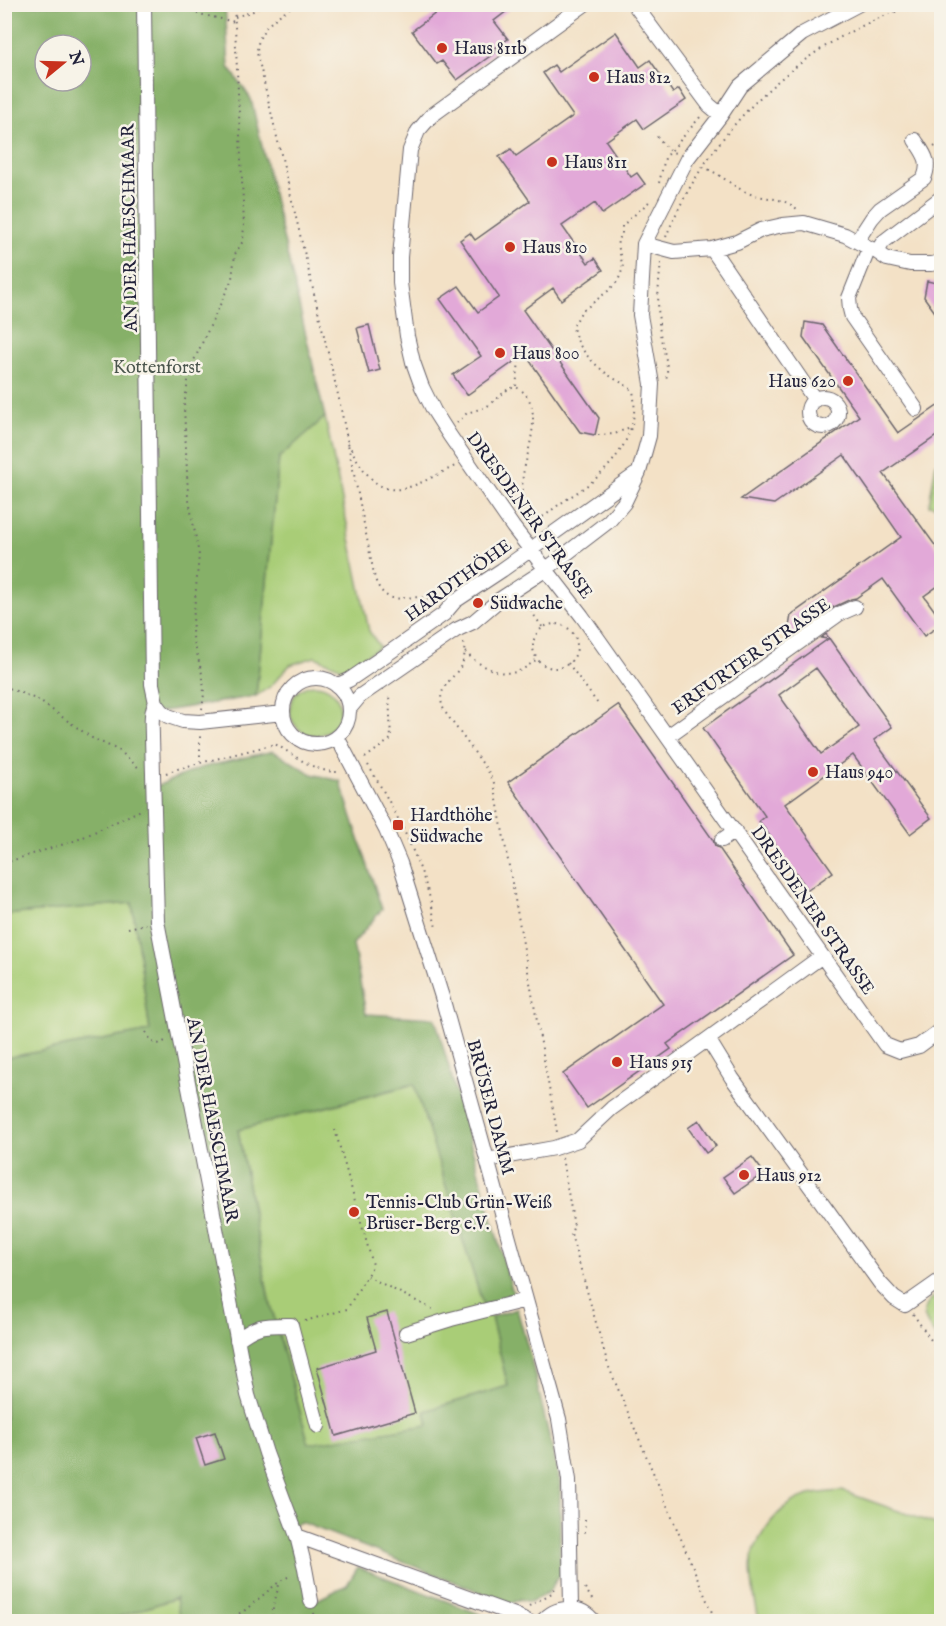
<svg xmlns="http://www.w3.org/2000/svg" width="946" height="1626" viewBox="0 0 946 1626" font-family="'IM FELL English',serif">
  <style>
    .green { fill: #a9cd77; stroke: #667859; stroke-width: 1.5 }
    .forest { fill: #86b068; stroke: #546952; stroke-width: 1.5; fill-rule: evenodd }
    .building { fill: #e2a9d8; fill-rule: evenodd }
    .lines { fill: none; stroke-linecap: round; stroke-linejoin: round }
    .minor-casing { stroke: #6b656c; stroke-width: 16 }
    .path { stroke: #6b656c; stroke-width: 2; stroke-dasharray: 1.5 4.5; stroke-linecap: butt }
    .minor { stroke: #fff; stroke-width: 14 }
    .poi-dot { fill: #c8321e; stroke: #f7f3e8; stroke-width: 2 }
    .labels { text-anchor: middle; stroke-width: 5; stroke-linejoin: round; paint-order: stroke }
    .poi-label { font-size: 18px; fill: #22223b; stroke: #f7f3e8; text-anchor: start }
    .street-label { font-size: 18px; fill: #22223b; stroke: #f7f3e8 }
    .park-label { font-size: 18px; fill: #4a554d; stroke: #f7f3e8 }
  </style>
  <rect width="100%" height="100%" fill="#f7f3e8"/>
  <filter id="ink" filterUnits="userSpaceOnUse"><feTurbulence type="fractalNoise" baseFrequency=".0167" numOctaves="2"/><feDisplacementMap in="SourceGraphic" scale="12" xChannelSelector="R" yChannelSelector="G"/><feConvolveMatrix kernelMatrix="1 2 1 2 8 2 1 2 1" color-interpolation-filters="sRGB"/></filter>
  <filter id="wash" filterUnits="userSpaceOnUse"><feTurbulence type="fractalNoise" baseFrequency=".008" numOctaves="4" result="noise"/><feDisplacementMap in="SourceGraphic" scale="24" xChannelSelector="R" yChannelSelector="G"/><feGaussianBlur stdDeviation="1.35" result="paint"/><feColorMatrix in="noise" values="0 0 0 0 0 0 0 0 0 0 0 0 0 0 0 0 0 1.4 0 .05"/><feComposite in="paint" operator="in"/></filter>
  <g filter="url(#wash)">
    <rect width="100%" height="100%" fill="#f3e1c6"/>
    <!-- green -->
    <path class="green" d="M 325,417 L 369,631 L 380,647 L 344,669 L 315,657 L 290,665 L 271,686 L 256,696 L 279,457 Z
      M 936,464 L 941,465 L 941,507 L 929,505 Z
      M290 710a25 25 0 1 1 50 0a25 25 0 1 1-50 0Z
      M 132,903 L 150,1031 L 5,1058 L 5,915 Z
      M 415,1084 L 483,1305 L 491,1317 L 508,1386 L 425,1411 L 428,1425 L 309,1445 L 268,1295 L 238,1130 Z
      M 941,1291 L 941,1344 C 925,1320 913,1312 941,1291 Z
      M 842,1491 L 941,1526 L 941,1621 L 759,1621 C 756,1604 751,1585 751,1566 C 752,1543 773,1514 793,1502 C 806,1493 827,1492 842,1491 Z
      M 176,1598 L 180,1621 L 106,1621 Z"/>
    <!-- forest -->
    <path class="forest" d="M 5,5 L 225,5 L 229,67 L 251,99 L 325,417 L 279,458 L 256,696 L 152,713 L 152,788 L 200,768 L 273,751 L 312,774 L 340,781 L 382,909 L 353,944 L 366,1014 L 435,1018 L 514,1297 L 483,1305 L 414,1084 L 238,1130 L 268,1295 L 309,1444 L 428,1425 L 425,1411 L 508,1386 L 491,1317 L 517,1309 L 531,1359 L 560,1482 L 560,1574 L 549,1592 L 530,1602 L 520,1599 L 511,1604 L 301,1522 L 287,1527 L 300,1571 L 315,1601 L 347,1585 L 358,1567 L 498,1621 L 180,1621 L 176,1598 L 106,1621 L 5,1621 L 5,1058 L 150,1031 L 132,903 L 5,915 ZM 45,45 L 81,45 L 81,81 L 45,81 Z"/>
    <g id="blocks">
      <!-- building -->
      <path class="building" d="M 448,4 L 516,4 L 494,21 L 508,39 L 495,48 L 497,51 L 457,80 L 442,61 L 437,64 L 412,31 Z
        M 616,32 L 640,67 L 650,60 L 673,93 L 679,89 L 686,100 L 644,129 L 637,119 L 606,141 L 631,177 L 637,173 L 645,184 L 602,214 L 595,203 L 562,226 L 588,263 L 595,258 L 603,270 L 561,300 L 553,288 L 523,310 L 599,418 L 595,435 L 580,432 L 525,354 L 467,395 L 453,375 L 481,356 L 440,299 L 459,286 L 478,312 L 499,297 L 460,240 L 470,233 L 475,240 L 530,201 L 499,157 L 511,149 L 516,156 L 573,116 L 543,73 L 554,65 L 559,72 Z
        M 927,281 L 942,284 L 942,322 L 924,297 Z
        M 805,322 L 822,325 L 898,433 L 942,403 L 942,432 L 883,473 L 942,555 L 942,583 L 924,596 L 942,621 L 942,624 L 924,636 L 883,579 L 856,598 L 851,599 L 834,607 L 796,634 L 788,633 L 791,615 L 901,537 L 844,455 L 774,504 L 741,499 L 859,416 L 803,337 Z
        M 369,325 L 380,370 L 369,373 L 357,328 Z
        M 826,634 L 892,727 L 874,740 L 931,818 L 910,834 L 853,755 L 785,804 L 833,872 L 808,890 L 759,821 L 765,816 L 703,728 L 828,639 L 821,638 ZM 816,668 L 859,727 L 821,754 L 779,695 Z
        M 618,705 L 713,840 L 715,846 L 719,848 L 793,955 L 667,1044 L 671,1049 L 587,1108 L 563,1074 L 663,1004 L 508,782 Z
        M 699,1120 L 716,1146 L 706,1153 L 688,1128 Z
        M 752,1157 L 764,1173 L 735,1193 L 723,1177 Z
        M 387,1312 L 415,1413 L 336,1436 L 317,1368 L 376,1350 L 367,1318 Z
        M 215,1432 L 224,1459 L 205,1465 L 196,1438 Z"/>
    </g>
  </g>
  <g filter="url(#ink)">
    <use href="#blocks" fill-opacity="0" stroke="#6b656c" stroke-width="1.5"/>
    <g class="lines">
      <defs>
        <path id="minor" d="M 144,4 L 152,684 L 156,703 L 162,711 L 168,716 L 183,721 L 200,722 L 283,713
          M 585,4 L 431,116 L 418,131 L 410,150 L 400,257 L 400,283 L 407,336 L 413,362 L 422,387 L 434,411 L 450,436 L 513,527 L 582,616 L 885,1045 L 900,1051 L 919,1046 L 942,1029
          M 634,4 L 709,105 L 721,115
          M 857,241 L 872,218 L 880,209 L 924,178 C 931,161 924,154 915,140
          M 644,244 L 674,252 L 712,249 L 737,242 L 761,230 L 783,225 L 804,223 L 845,235 L 877,252 L 887,259 L 910,264 L 931,264 L 942,262
          M 869,248 L 849,298 L 850,309 L 852,317 L 916,409
          M 712,249 L 815,400
          M 877,252 L 883,242 L 942,197
          M808 412a15 15 0 1 1 30 0a15 15 0 1 1-30 0Z
          M283 711a33 33 0 1 1 66 0a33 33 0 1 1-66 0Z
          M 338,685 L 349,680 L 393,650 L 444,614 L 455,601 L 502,570 L 635,475
          M 156,703 C 150,711 152,727 152,737 L 157,921 L 248,1395 L 266,1453 L 297,1536 L 305,1568 L 311,1601
          M 350,708 L 360,696 L 456,630 L 473,622 L 499,600 L 545,570 L 609,521 L 624,503 L 639,472 L 649,436 L 652,384 L 640,315 L 644,244 L 687,159 L 721,115 L 740,86 L 802,34 L 859,4
          M 668,736 L 839,614 L 855,607
          M 337,737 L 386,830 L 400,863 L 442,997 L 559,1419 L 569,1480 L 571,1609
          M 722,840 L 735,831
          M 822,956 L 708,1039 L 732,1078 L 880,1283 L 894,1298 L 905,1305 L 942,1279
          M 487,1160 L 554,1148 L 578,1140 L 612,1108 L 708,1039
          M 406,1333 L 451,1319 L 526,1300
          M 237,1340 C 258,1324 265,1325 291,1325 L 318,1426
          M 297,1536 L 515,1615 L 529,1622
          M 542,1622 C 555,1605 581,1604 594,1622"/>
      </defs>
      <!-- minor casing -->
      <use href="#minor" class="minor-casing"/>
      <!-- path -->
      <path class="path" d="M 181,4 L 199,14 L 235,22
        M 295,4 C 277,17 257,28 257,53 L 339,399 L 375,579 C 389,616 412,585 436,604
        M 235,17 L 253,11 L 266,4
        M 657,136 L 670,152 L 676,153
        M 934,147 L 942,142
        M 703,167 C 719,173 732,186 748,193 C 766,200 781,196 797,209
        M 659,183 L 665,158 L 701,116
        M 666,237 C 710,127 805,37 919,4
        M 661,263 C 658,286 657,310 660,333 C 662,348 670,365 666,379
        M 516,386 L 519,362
        M 457,423 L 467,413 L 486,407 L 493,402 L 508,389 L 516,387 C 547,402 527,451 523,475 C 521,490 524,504 528,518
        M 598,435 L 615,434 L 632,426
        M 348,443 C 381,509 400,493 455,466
        M 525,520 C 531,516 539,518 545,516 C 560,502 578,493 594,480 C 620,458 640,426 633,391 C 627,385 620,382 613,378 C 595,366 577,349 573,327 L 581,312 L 608,291 L 618,281 L 623,268 L 617,240 L 622,234 L 622,226 L 650,201
        M 524,601 L 543,628
        M533 646a22 22 0 1 1 44 0a22 22 0 1 1-44 0Z
        M 463,643 C 473,677 428,680 445,712 L 488,771 L 494,783 L 557,1132
        M 465,652 C 478,665 502,679 521,670 C 527,667 532,663 537,659
        M 568,663 L 598,704
        M 4,686 L 38,700 L 92,738 L 120,751 L 139,768
        M 202,709 L 204,694 L 203,678 L 192,633 L 199,555 L 188,495 L 184,406 L 190,369 L 232,279 L 235,254 L 243,241 L 244,224 L 234,4
        M 365,758 L 391,739 L 389,694
        M 200,762 L 200,735
        M 368,765 C 393,806 415,849 429,895 C 433,906 433,917 436,927
        M 166,773 L 180,768 L 275,744 C 296,756 315,773 340,772
        M 4,863 L 77,840 L 141,810
        M 128,928 L 146,924
        M 146,1032 L 152,1042 L 160,1044 L 165,1041
        M 562,1158 L 574,1226 L 571,1233 L 572,1238 L 608,1365 L 716,1622
        M 367,1276 L 434,1310
        M 913,1314 L 942,1356
        M 305,1321 L 347,1309 L 373,1265 L 335,1130
        M 585,1519 L 585,1535
        M 585,1588 L 593,1601
        M 529,1606 L 552,1593 L 557,1585
        M 314,1613 L 316,1622
        M 223,1622 L 244,1611 L 280,1581 L 292,1575
        M 272,1622 L 273,1608 L 280,1581"/>
      <!-- minor -->
      <use href="#minor" class="minor"/>
    </g>
  </g>
  <!-- markers -->
  <g class="poi-dot">
    <circle cx="442" cy="48" r="6"/>
    <circle cx="594" cy="77" r="6"/>
    <circle cx="552" cy="162" r="6"/>
    <circle cx="510" cy="247" r="6"/>
    <circle cx="500" cy="353" r="6"/>
    <circle cx="848" cy="381" r="6"/>
    <circle cx="478" cy="603" r="6"/>
    <circle cx="813" cy="772" r="6"/>
    <rect x="392" y="819" width="12" height="12" rx="3"/>
    <circle cx="617" cy="1062" r="6"/>
    <circle cx="744" cy="1175" r="6"/>
    <circle cx="354" cy="1212" r="6"/>
  </g>
  <g class="labels">
    <!-- poi labels -->
    <g class="poi-label">
      <text x="454" y="54">Haus 811b</text>
      <text x="606" y="83">Haus 812</text>
      <text x="564" y="168">Haus 811</text>
      <text x="522" y="253">Haus 810</text>
      <text x="512" y="359">Haus 800</text>
      <text x="836" y="387" text-anchor="end">Haus 620</text>
      <text x="490" y="609">Südwache</text>
      <text x="825" y="778">Haus 940</text>
      <text x="410" y="821">Hardthöhe<tspan x="410" dy="21">Südwache</tspan></text>
      <text x="629" y="1068">Haus 915</text>
      <text x="756" y="1181">Haus 912</text>
      <text x="366" y="1208">Tennis-Club Grün-Weiß<tspan x="366" dy="21">Brüser-Berg e.V.</tspan></text>
    </g>
    <!-- street labels -->
    <g class="street-label">
      <text transform="translate(129 228) rotate(-91)" y="6">AN DER HAESCHMAAR</text>
      <text transform="translate(530 515) rotate(54)" y="6">DRESDENER STRASSE</text>
      <text transform="translate(458 580) rotate(-36)" y="6">HARDTHÖHE</text>
      <text transform="translate(751 656) rotate(-35)" y="6">ERFURTER STRASSE</text>
      <text transform="translate(813 910) rotate(55)" y="6">DRESDENER STRASSE</text>
      <text transform="translate(491 1107) rotate(75)" y="6">BRÜSER DAMM</text>
      <text transform="translate(213 1120) rotate(79)" y="6">AN DER HAESCHMAAR</text>
    </g>
    <!-- park labels -->
    <g class="park-label">
      <text x="157" y="373">Kottenforst</text>
    </g>
  </g>
  <!-- margin -->
  <rect width="946" height="1626" fill="none" stroke="#f7f3e8" stroke-width="24"/>
  <!-- north arrow -->
  <g transform="translate(63 63) rotate(71)"><circle r="28" fill="#f7f3e8" stroke="#a29fa3" stroke-width="1.5"/>
  <path d="M0-4.5L10 22L0 15L-10 22Z" fill="#c8321e"/>
  <text y="-9" font-size="16" font-weight="bold" text-anchor="middle" fill="#22223b">N</text>
  </g>
</svg>
